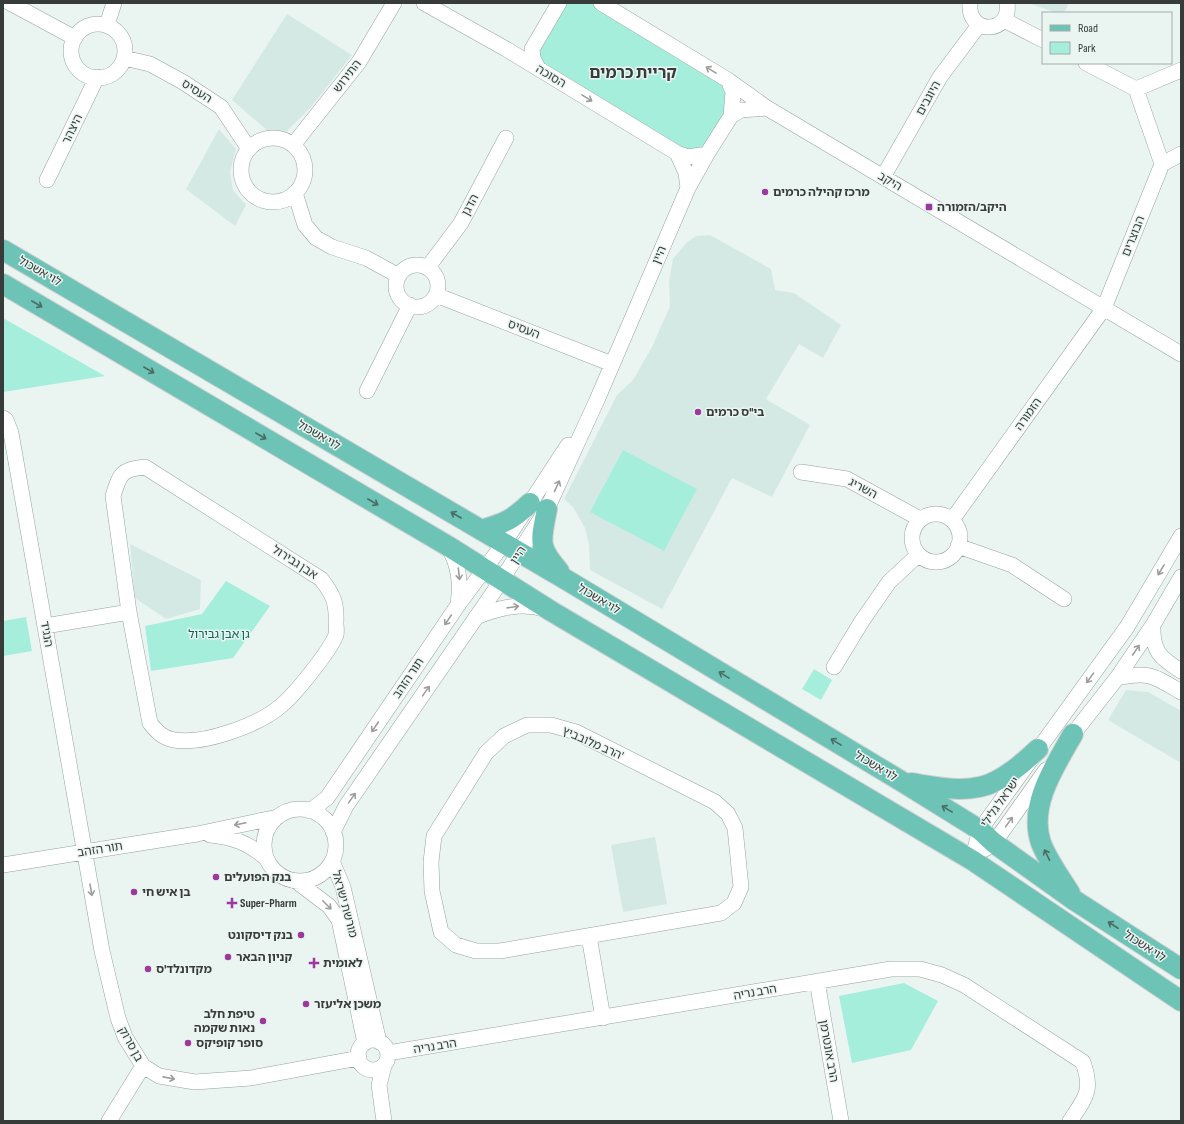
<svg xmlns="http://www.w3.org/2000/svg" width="1184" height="1124" viewBox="0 0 1184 1124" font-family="'Sofia Sans Condensed','Noto Sans Hebrew',sans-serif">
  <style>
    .built { fill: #d5e9e4 }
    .green { fill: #a6eedc }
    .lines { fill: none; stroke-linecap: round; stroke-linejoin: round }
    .minor-casing { stroke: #98a29f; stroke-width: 16 }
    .major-casing { stroke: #cfd0d0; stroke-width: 22 }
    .minor { stroke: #fff; stroke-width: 15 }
    .major { stroke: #6dc4b6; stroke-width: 20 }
    .oneway { stroke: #9b9e9c }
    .oneway2 { stroke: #4a6c65 }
    .poi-dot { fill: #9c399f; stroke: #eaf5f1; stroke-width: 1.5 }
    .labels { text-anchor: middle; stroke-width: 3; stroke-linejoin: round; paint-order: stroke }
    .street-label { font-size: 12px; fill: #373c3a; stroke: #eaf5f1 }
    .poi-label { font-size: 12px; font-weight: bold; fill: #373c3a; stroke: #eaf5f1; text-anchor: start }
    .park-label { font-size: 12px; fill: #0a6455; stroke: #eaf5f1 }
    .district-label { font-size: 16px; font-weight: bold; fill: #373c3a; stroke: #eaf5f1 }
  </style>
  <rect width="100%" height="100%" fill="#eaf5f1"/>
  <!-- built -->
  <path class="built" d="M 1027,3 L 1069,3 L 1064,13 L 1058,13 Z
    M 287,14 L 352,55 L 311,107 L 283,135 L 269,132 L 232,100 Z
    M 219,129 L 236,149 L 230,172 L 233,190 L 246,205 L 235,226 L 186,189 Z
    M 710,235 L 771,269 L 775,290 L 794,293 L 841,325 L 823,358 L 799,344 L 766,399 L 810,425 L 772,497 L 732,478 L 662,609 L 590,570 L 589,545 L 585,528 L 573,507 L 564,499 L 617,395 L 633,380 L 652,347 L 670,306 L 669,282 L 673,259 L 686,243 L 696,236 Z
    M 130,544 L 201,580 L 200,609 L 166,619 L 135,598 Z
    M 1126,690 L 1148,692 L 1181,711 L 1181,763 L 1108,720 Z
    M 655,837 L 667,904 L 623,912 L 611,845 Z"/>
  <!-- green -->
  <path class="green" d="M 561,3 L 601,3 L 728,80 L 733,102 L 697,157 L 538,68 L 538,36 Z
    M 3,318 L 105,376 L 3,392 Z
    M 623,450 L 697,489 L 664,551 L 590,512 Z
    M 226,581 L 270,606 L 233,658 L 151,671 L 145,626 L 202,614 Z
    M 26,617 L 32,651 L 3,656 L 3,621 Z
    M 814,669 L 832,680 L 821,700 L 802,689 Z
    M 904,983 L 938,1001 L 911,1050 L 852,1063 L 839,996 Z"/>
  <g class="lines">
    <defs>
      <path id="minor" d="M 10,3 L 75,38
        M 424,3 L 506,49 L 677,153 L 688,157 L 707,154
        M 601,3 L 728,80 L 767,108 L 1181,354
        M 970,3 C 967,36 1012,34 1007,3
        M 1004,20 L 1043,40
        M71 51a27 27 0 1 1 54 0a27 27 0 1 1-54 0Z
        M 107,25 L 114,3
        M 124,58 L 150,64 L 183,82 L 221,107 L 249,149
        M 1086,63 L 1136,89
        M 538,68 L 533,58 L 532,49 L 559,3
        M 731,116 L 741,110 L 767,108
        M241 170a32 32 0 1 1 64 0a32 32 0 1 1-64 0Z
        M 293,145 L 359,62 L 394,3
        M 677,153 L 686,173 L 688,188
        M 1162,164 L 1136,89 L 1181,70
        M 1162,164 L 1181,154
        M 883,177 L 940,77 L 979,25
        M 47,180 L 97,77
        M 295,193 L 305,225 L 316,238 L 332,247 L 366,258 L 399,276
        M396 286a21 21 0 1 1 42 0a21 21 0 1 1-42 0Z
        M 428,267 L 461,223 L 506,138
        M 436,295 L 612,364
        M 367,391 L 410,305
        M 3,418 L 6,420 L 11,433 L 102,951 L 118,1018 L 125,1037 L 143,1066 L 159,1076 L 195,1082 L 251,1078 L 359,1058
        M 145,467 L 321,579 C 333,594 337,603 336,623 C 336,627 337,632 336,635 C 330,651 295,694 282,705 C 259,725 204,745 174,740 C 163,738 157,732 150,723 L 129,612 L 113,496 C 120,474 121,469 145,467 Z
        M 801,472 L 847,479 L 920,519
        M912 538a24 24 0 1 1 48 0a24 24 0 1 1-48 0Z
        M 952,520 L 1104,308 L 1162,164
        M 448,546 C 459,566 461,582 458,605
        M 958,546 L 1012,565 L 1064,599
        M 476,617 C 499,608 520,602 545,609
        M 1153,625 C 1152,651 1160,658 1181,671
        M 45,626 L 129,612
        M 834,667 L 862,621 L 889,582 L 918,555
        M 1117,678 C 1149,671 1154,676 1181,692
        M 527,725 L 551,725 L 576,732 L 715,802 L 728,814 L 735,828 L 741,887 L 734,903 L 721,913 L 500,951 L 476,951 L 456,945 L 441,932 L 432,891 L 431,862 L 434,836 L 486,753 L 504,736 Z
        M 1066,743 L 1117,678 L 1153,625 L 1181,577
        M264 845a36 36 0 1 1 72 0a36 36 0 1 1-72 0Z
        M 310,811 L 327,798 L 458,605 L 504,543 L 568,445
        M 333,832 L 346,806 L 495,590 L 547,509 L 597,400 L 688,188 L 707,154 L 731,116 L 733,92 L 728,80
        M 210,835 C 233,837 248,843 266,858
        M 985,849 L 994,843 L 1046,770
        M 972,860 L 980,830 L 1127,627 L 1181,536
        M 332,861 L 343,887 L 379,1042
        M 3,865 L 197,834 L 278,817
        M 296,881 L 329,906 L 339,920 L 365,1043
        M 589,936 L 603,1018
        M 817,981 L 841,1121
        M358 1055a15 15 0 1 1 30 0a15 15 0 1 1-30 0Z
        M 388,1053 L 891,969 L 920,969 L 942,975 L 964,985 L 1083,1062 C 1093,1091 1086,1097 1070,1121
        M 384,1066 L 379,1085 L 384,1121
        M 109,1121 L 143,1066"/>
      <path id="major" d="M 3,250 L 565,579 L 901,781 L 980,830 L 994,843 L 1074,900 L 1181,969
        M 3,284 L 448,546 L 551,611 L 972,860 L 1181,1001
        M 547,509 C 541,541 537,546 559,571
        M 481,530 C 505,523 512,520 530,503
        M 911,783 C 937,787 971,795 996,781 C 1012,773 1025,761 1038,749
        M 1070,893 C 1060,877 1048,861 1041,843 C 1028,805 1055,766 1073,734"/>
    </defs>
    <!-- minor casing -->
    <use href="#minor" class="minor-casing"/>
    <!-- major casing -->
    <use href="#major" class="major-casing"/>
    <!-- minor -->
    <use href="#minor" class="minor"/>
    <!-- major -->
    <use href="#major" class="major"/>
  </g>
  <!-- one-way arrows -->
  <defs><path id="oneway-shaft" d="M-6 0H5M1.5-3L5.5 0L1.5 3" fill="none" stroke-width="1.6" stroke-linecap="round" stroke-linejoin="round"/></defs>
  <g class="oneway">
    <use href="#oneway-shaft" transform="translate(711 70) rotate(-149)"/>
    <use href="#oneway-shaft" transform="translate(587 98) rotate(31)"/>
    <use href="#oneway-shaft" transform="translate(557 486) rotate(-65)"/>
    <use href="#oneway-shaft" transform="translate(1161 570) rotate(121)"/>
    <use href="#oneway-shaft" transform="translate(459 574) rotate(83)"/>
    <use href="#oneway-shaft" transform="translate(513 607) rotate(-8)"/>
    <use href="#oneway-shaft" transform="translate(448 620) rotate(124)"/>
    <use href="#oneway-shaft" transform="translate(1136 650) rotate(-56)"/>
    <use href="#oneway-shaft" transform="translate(1090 678) rotate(126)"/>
    <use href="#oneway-shaft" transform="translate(426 691) rotate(-55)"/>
    <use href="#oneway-shaft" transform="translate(375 727) rotate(124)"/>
    <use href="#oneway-shaft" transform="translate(352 798) rotate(-55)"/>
    <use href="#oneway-shaft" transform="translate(1009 822) rotate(-55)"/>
    <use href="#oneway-shaft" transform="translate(240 824) rotate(168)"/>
    <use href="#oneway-shaft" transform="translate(91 890) rotate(80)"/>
    <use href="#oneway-shaft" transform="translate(327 905) rotate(45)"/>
    <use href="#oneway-shaft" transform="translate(169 1078) rotate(11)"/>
  </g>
  <g class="oneway2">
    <use href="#oneway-shaft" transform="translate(37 304) rotate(30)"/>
    <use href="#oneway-shaft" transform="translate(149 370) rotate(30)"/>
    <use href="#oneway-shaft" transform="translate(261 436) rotate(30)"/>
    <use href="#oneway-shaft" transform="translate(373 502) rotate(30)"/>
    <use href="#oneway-shaft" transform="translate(456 515) rotate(-150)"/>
    <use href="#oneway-shaft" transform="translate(724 675) rotate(-149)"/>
    <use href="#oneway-shaft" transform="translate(836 742) rotate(-149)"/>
    <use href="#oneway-shaft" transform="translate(947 809) rotate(-149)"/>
    <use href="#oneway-shaft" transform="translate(1047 855) rotate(-116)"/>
    <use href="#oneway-shaft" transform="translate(1113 925) rotate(-147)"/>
  </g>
  <!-- markers -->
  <g class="poi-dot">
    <circle cx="765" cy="192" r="4"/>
    <rect x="925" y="203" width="8" height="8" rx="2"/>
    <circle cx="698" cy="412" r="4"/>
    <circle cx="216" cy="877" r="4"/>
    <circle cx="134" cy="892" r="4"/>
    <path d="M230 897h4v4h4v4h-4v4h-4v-4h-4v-4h4z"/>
    <circle cx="301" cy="935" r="4"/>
    <circle cx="228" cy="957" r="4"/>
    <path d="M312 957h4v4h4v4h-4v4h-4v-4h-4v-4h4z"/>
    <circle cx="148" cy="969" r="4"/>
    <circle cx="306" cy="1004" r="4"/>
    <circle cx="263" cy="1021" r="4"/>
    <circle cx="188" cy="1043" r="4"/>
  </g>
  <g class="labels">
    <!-- street labels -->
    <g class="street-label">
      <text transform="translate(347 76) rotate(-52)" y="4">התירוש</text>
      <text transform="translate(551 76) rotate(31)" y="4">הסוכה</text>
      <text transform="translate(197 91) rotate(32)" y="4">העסיס</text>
      <text transform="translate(928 98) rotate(-61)" y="4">היוגבים</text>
      <text transform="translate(72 129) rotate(-64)" y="4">היצהר</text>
      <text transform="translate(890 181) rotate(31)" y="4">היקב</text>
      <text transform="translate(470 205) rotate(-62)" y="4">הדגן</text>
      <text transform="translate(1133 236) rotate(-68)" y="4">הבוצרים</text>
      <text transform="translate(659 255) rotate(-67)" y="4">היין</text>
      <text transform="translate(40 271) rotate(30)" y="4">לוי אשכול</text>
      <text transform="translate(524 329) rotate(21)" y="4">העסיס</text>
      <text transform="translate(1028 414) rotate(-54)" y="4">הזמורה</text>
      <text transform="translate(319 435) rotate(30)" y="4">לוי אשכול</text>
      <text transform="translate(863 488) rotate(28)" y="4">השריג</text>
      <text transform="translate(518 555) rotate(-57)" y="4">היין</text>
      <text transform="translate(295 562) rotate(33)" y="4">אבן גבירול</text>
      <text transform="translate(599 599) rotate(31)" y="4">לוי אשכול</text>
      <text transform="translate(47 634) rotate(80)" y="4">הנגיד</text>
      <text transform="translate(408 678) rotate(-56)" y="4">תור הזהב</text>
      <text transform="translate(593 743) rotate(24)" y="4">הרב מלובביץ'</text>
      <text transform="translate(876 766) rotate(31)" y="4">לוי אשכול</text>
      <text transform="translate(1000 802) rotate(-55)" y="4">ישראל גלילי</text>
      <text transform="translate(100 849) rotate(-9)" y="4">תור הזהב</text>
      <text transform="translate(345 904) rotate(75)" y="4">מורשת ישראל</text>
      <text transform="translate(1145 946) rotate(33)" y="4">לוי אשכול</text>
      <text transform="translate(755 992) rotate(-10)" y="4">הרב נריה</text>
      <text transform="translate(131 1044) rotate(61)" y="4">בן סרוק</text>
      <text transform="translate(435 1046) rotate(-9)" y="4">הרב נריה</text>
      <text transform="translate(829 1051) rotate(80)" y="4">הרב אונטרמן</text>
    </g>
    <!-- poi labels -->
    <g class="poi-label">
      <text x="773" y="196">מרכז קהילה כרמים</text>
      <text x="937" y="211">היקב/הזמורה</text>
      <text x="706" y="416">בי"ס כרמים</text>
      <text x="224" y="881">בנק הפועלים</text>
      <text x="142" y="896">בן איש חי</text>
      <text x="240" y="907">Super-Pharm</text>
      <text x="293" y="939" text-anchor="end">בנק דיסקונט</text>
      <text x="236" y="961">קניון הבאר</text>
      <text x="323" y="967">לאומית</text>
      <text x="156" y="973">מקדונלד'ס</text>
      <text x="314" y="1008">משכן אליעזר</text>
      <text x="255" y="1018" text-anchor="end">טיפת חלב<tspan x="255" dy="14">נאות שקמה</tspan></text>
      <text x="196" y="1047">סופר קופיקס</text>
    </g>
    <!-- park labels -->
    <g class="park-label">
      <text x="219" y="638">גן אבן גבירול</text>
    </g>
    <!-- district labels -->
    <g class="district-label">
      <text x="633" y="78">קריית כרמים</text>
    </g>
  </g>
  <!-- border -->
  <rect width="1184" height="1124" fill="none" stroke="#373c3a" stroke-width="8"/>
  <!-- legend -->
  <rect x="1042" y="12" width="130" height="52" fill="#eaf5f1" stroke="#a2aba8"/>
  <rect x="1050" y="25" width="20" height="6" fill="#6dc4b6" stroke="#a2aba8"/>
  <text x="1078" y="32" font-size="12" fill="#373c3a">Road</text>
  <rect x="1050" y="42" width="20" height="12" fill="#a6eedc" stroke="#a2aba8"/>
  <text x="1078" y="52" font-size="12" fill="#373c3a">Park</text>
</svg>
